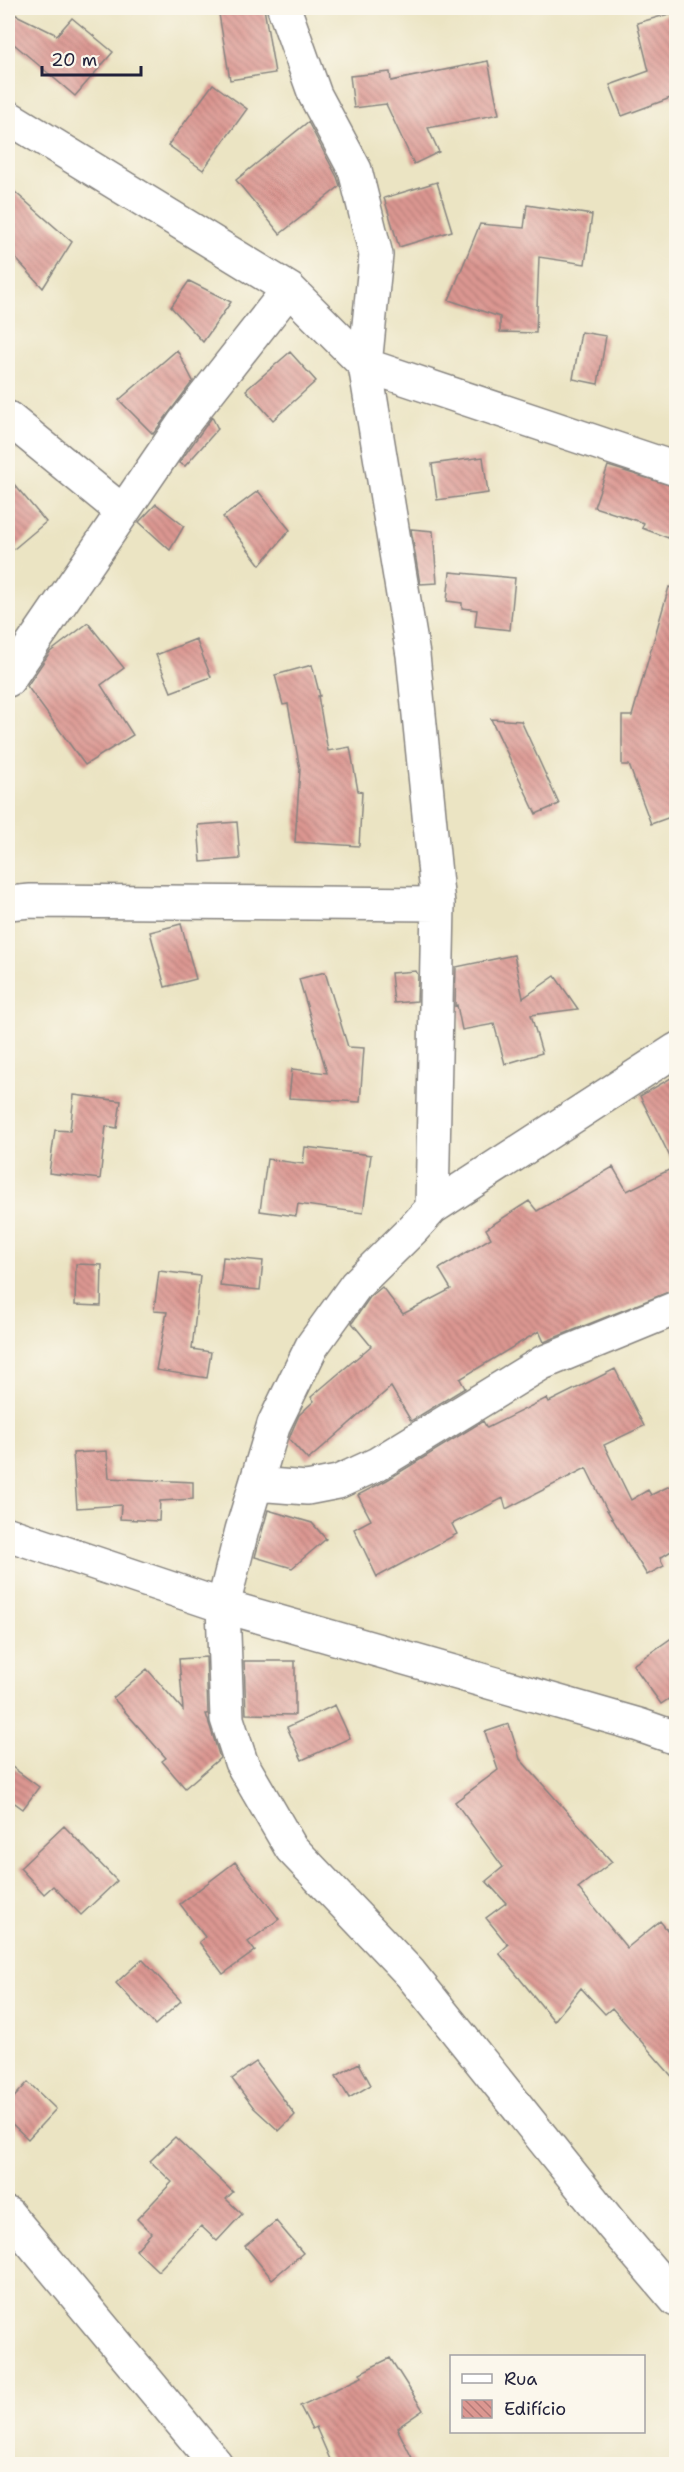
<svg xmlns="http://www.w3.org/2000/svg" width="684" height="2472" viewBox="0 0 684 2472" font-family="'Shantell Sans',sans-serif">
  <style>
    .building { fill: url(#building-back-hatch) }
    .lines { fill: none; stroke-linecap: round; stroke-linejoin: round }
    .minor-casing { stroke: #86837f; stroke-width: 36 }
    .minor { stroke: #fff; stroke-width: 33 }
  </style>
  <defs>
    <pattern id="building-back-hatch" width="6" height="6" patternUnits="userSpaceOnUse" patternTransform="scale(1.5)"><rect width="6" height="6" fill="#dc9791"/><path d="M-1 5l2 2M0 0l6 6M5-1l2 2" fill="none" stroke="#b27b78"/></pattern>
  </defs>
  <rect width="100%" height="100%" fill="#fbf7ec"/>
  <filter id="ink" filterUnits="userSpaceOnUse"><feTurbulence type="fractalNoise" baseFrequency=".0167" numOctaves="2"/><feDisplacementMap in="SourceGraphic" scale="12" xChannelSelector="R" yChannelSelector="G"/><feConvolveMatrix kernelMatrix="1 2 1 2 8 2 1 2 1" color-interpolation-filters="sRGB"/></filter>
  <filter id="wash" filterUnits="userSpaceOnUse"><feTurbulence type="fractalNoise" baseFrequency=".008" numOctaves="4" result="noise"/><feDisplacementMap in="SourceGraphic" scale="24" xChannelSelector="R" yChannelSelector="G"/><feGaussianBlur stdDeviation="1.35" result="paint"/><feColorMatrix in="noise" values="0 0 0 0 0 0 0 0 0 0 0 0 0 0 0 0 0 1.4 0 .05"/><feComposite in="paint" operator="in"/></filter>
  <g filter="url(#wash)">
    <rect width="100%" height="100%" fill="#ebe4c3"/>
    <g id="blocks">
      <!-- building -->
      <path class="building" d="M 218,8 L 264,8 L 275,73 L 230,80 Z
        M 8,11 L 57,35 L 72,18 L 113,52 L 75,96 L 8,39 Z
        M 676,12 L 676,96 L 622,116 L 610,85 L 649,71 L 637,23 Z
        M 488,61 L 499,114 L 428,128 L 439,152 L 414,164 L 386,104 L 354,108 L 350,76 L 390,72 L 391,81 Z
        M 213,84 L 247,109 L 203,170 L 168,145 Z
        M 308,122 L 337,177 L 340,186 L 280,234 L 236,180 Z
        M 437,182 L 452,231 L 399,247 L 384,198 Z
        M 8,186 L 72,242 L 43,288 L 8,250 Z
        M 527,205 L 592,215 L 585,264 L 539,257 L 536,333 L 500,332 L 500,317 L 449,300 L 480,224 L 524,228 Z
        M 189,281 L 231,302 L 203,342 L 171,307 Z
        M 581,332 L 606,336 L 598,384 L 573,379 Z
        M 177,350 L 193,381 L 153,434 L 119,400 Z
        M 290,352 L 316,381 L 273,420 L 246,390 Z
        M 212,417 L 218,429 L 185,466 L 179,463 Z
        M 483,457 L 488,493 L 437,500 L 432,464 Z
        M 608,466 L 676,487 L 676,541 L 642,528 L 644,523 L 594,507 Z
        M 8,477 L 46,522 L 8,554 Z
        M 258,491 L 290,530 L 260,565 L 223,517 Z
        M 156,504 L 184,526 L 170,550 L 139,522 Z
        M 411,529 L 433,531 L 437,583 L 420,584 Z
        M 450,572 L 515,578 L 510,630 L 475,626 L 477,610 L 462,608 L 462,603 L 447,601 Z
        M 669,587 L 676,589 L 676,815 L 651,824 L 629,765 L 622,765 L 622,716 L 632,716 Z
        M 88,623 L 124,668 L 101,685 L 133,735 L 85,765 L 27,686 L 50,652 Z
        M 196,639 L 211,677 L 171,692 L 156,655 Z
        M 312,665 L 320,696 L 318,696 L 328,751 L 350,747 L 358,791 L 362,792 L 359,846 L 295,842 L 300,769 L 288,704 L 283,705 L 275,675 Z
        M 491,719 L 521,721 L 559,804 L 536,814 Z
        M 237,822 L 240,859 L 201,862 L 198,825 Z
        M 181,924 L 196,979 L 165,987 L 150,932 Z
        M 514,955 L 523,998 L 555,976 L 578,1009 L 531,1015 L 542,1053 L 505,1064 L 494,1024 L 462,1030 L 457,1005 L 455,1006 L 456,967 Z
        M 416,971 L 418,975 L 417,1001 L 394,1003 L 391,973 Z
        M 325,972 L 348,1047 L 364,1048 L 360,1102 L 289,1098 L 292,1069 L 327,1073 L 299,979 Z
        M 676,1075 L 676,1289 L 544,1342 L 539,1331 L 460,1379 L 465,1388 L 411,1421 L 391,1387 L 308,1460 L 289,1439 L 292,1431 L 299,1415 L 314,1401 L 311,1397 L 371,1346 L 352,1323 L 370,1297 L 382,1287 L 403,1314 L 451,1289 L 439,1269 L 491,1238 L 486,1229 L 529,1201 L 537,1211 L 613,1167 L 627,1191 L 675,1167 L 640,1096 Z
        M 74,1095 L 121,1101 L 117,1128 L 106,1126 L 100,1179 L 49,1173 L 55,1130 L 70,1131 Z
        M 305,1147 L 371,1155 L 363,1213 L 298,1204 L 296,1216 L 260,1211 L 267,1159 L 303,1164 Z
        M 223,1257 L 263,1261 L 260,1290 L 220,1286 Z
        M 76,1264 L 102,1265 L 101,1306 L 75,1305 Z
        M 159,1271 L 200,1276 L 192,1349 L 211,1352 L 207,1378 L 156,1370 L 167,1312 L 154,1311 Z
        M 615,1369 L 644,1426 L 604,1445 L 631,1500 L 648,1490 L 651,1495 L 676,1483 L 676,1548 L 660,1558 L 664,1566 L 647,1575 L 607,1510 L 586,1468 L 506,1509 L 503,1498 L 452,1524 L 457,1534 L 377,1577 L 354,1529 L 371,1520 L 358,1495 L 387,1480 L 483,1421 L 487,1428 L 547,1398 L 549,1402 Z
        M 107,1451 L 109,1478 L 193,1482 L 193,1499 L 160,1501 L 159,1521 L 120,1519 L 121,1505 L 77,1508 L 73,1453 Z
        M 268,1510 L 312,1523 L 326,1539 L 292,1568 L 255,1557 Z
        M 676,1635 L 676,1694 L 661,1704 L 633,1665 Z
        M 206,1657 L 208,1714 L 206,1714 L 220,1758 L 185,1788 L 162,1761 L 166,1758 L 113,1698 L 147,1669 L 183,1710 L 179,1659 Z
        M 244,1661 L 295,1661 L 295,1715 L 246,1714 Z
        M 335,1705 L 350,1738 L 302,1760 L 287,1727 Z
        M 509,1724 L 520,1759 L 612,1862 L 578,1888 L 627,1948 L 660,1921 L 676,1941 L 676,2081 L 612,2008 L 605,2014 L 581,1988 L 554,2021 L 499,1953 L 508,1945 L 486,1918 L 506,1903 L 486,1881 L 503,1867 L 455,1802 L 498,1770 L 485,1732 Z
        M 8,1764 L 39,1787 L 23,1809 L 8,1798 Z
        M 64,1826 L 117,1881 L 81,1915 L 53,1886 L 44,1894 L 20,1868 Z
        M 235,1862 L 279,1919 L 248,1942 L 255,1951 L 223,1974 L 199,1942 L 205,1937 L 180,1904 Z
        M 142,1959 L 181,2001 L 155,2025 L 116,1983 Z
        M 256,2062 L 295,2115 L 279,2131 L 254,2108 L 232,2079 Z
        M 359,2063 L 371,2085 L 349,2098 L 336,2076 Z
        M 28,2082 L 56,2109 L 28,2139 L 8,2120 L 8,2104 Z
        M 175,2137 L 233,2192 L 226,2199 L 242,2214 L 217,2241 L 201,2226 L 158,2271 L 136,2250 L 151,2233 L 137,2219 L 172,2182 L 150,2161 Z
        M 276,2221 L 303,2253 L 272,2279 L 245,2246 Z
        M 390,2358 L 423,2410 L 397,2428 L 415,2464 L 332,2464 L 316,2427 L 312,2429 L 300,2406 L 362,2377 L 360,2373 Z"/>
    </g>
  </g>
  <g filter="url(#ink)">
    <use href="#blocks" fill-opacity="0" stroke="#86837f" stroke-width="1.5"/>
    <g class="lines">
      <defs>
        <path id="minor" d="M 284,8 L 315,95 L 355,170 L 376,255 L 365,365 L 413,655 L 438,904 L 432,1208
          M 8,117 L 289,289 L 365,365 L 676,469
          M 8,418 L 123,512
          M 8,680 L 183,424 L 289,289
          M 8,903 L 31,901 L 438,904
          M 676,1050 L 432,1208 L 413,1229 L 356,1285 L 312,1346 L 274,1424 L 242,1530 L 223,1606 L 227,1719 L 241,1762 L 291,1848 L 410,1973 L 612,2225 L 676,2300
          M 256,1484 L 307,1488 L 338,1482 L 377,1464 L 542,1363 L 676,1308
          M 8,1534 L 223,1606 L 639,1725 L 676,1738
          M 8,2214 L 216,2464"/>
      </defs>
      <!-- minor casing -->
      <use href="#minor" class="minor-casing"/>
      <!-- minor -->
      <use href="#minor" class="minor"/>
    </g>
  </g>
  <!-- margin -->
  <rect width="684" height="2472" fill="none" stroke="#fbf7ec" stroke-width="30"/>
  <!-- legend -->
  <rect x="450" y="2355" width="195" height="78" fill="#fbf7ec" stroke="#a4a2a5" stroke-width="1.5"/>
  <rect x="462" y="2374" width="30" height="9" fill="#ffffff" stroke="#a4a2a5" stroke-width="1.5"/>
  <text x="504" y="2385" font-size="18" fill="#22223b">Rua</text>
  <rect x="462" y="2400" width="30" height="18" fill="url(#building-back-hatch)" stroke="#a4a2a5" stroke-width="1.5"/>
  <text x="504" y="2415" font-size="18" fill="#22223b">Edifício</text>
  <!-- scale -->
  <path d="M42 66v9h99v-9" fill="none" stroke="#22223b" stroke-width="3"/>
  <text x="51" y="66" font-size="18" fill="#22223b" stroke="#fbf7ec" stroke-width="4.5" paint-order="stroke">20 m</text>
</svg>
